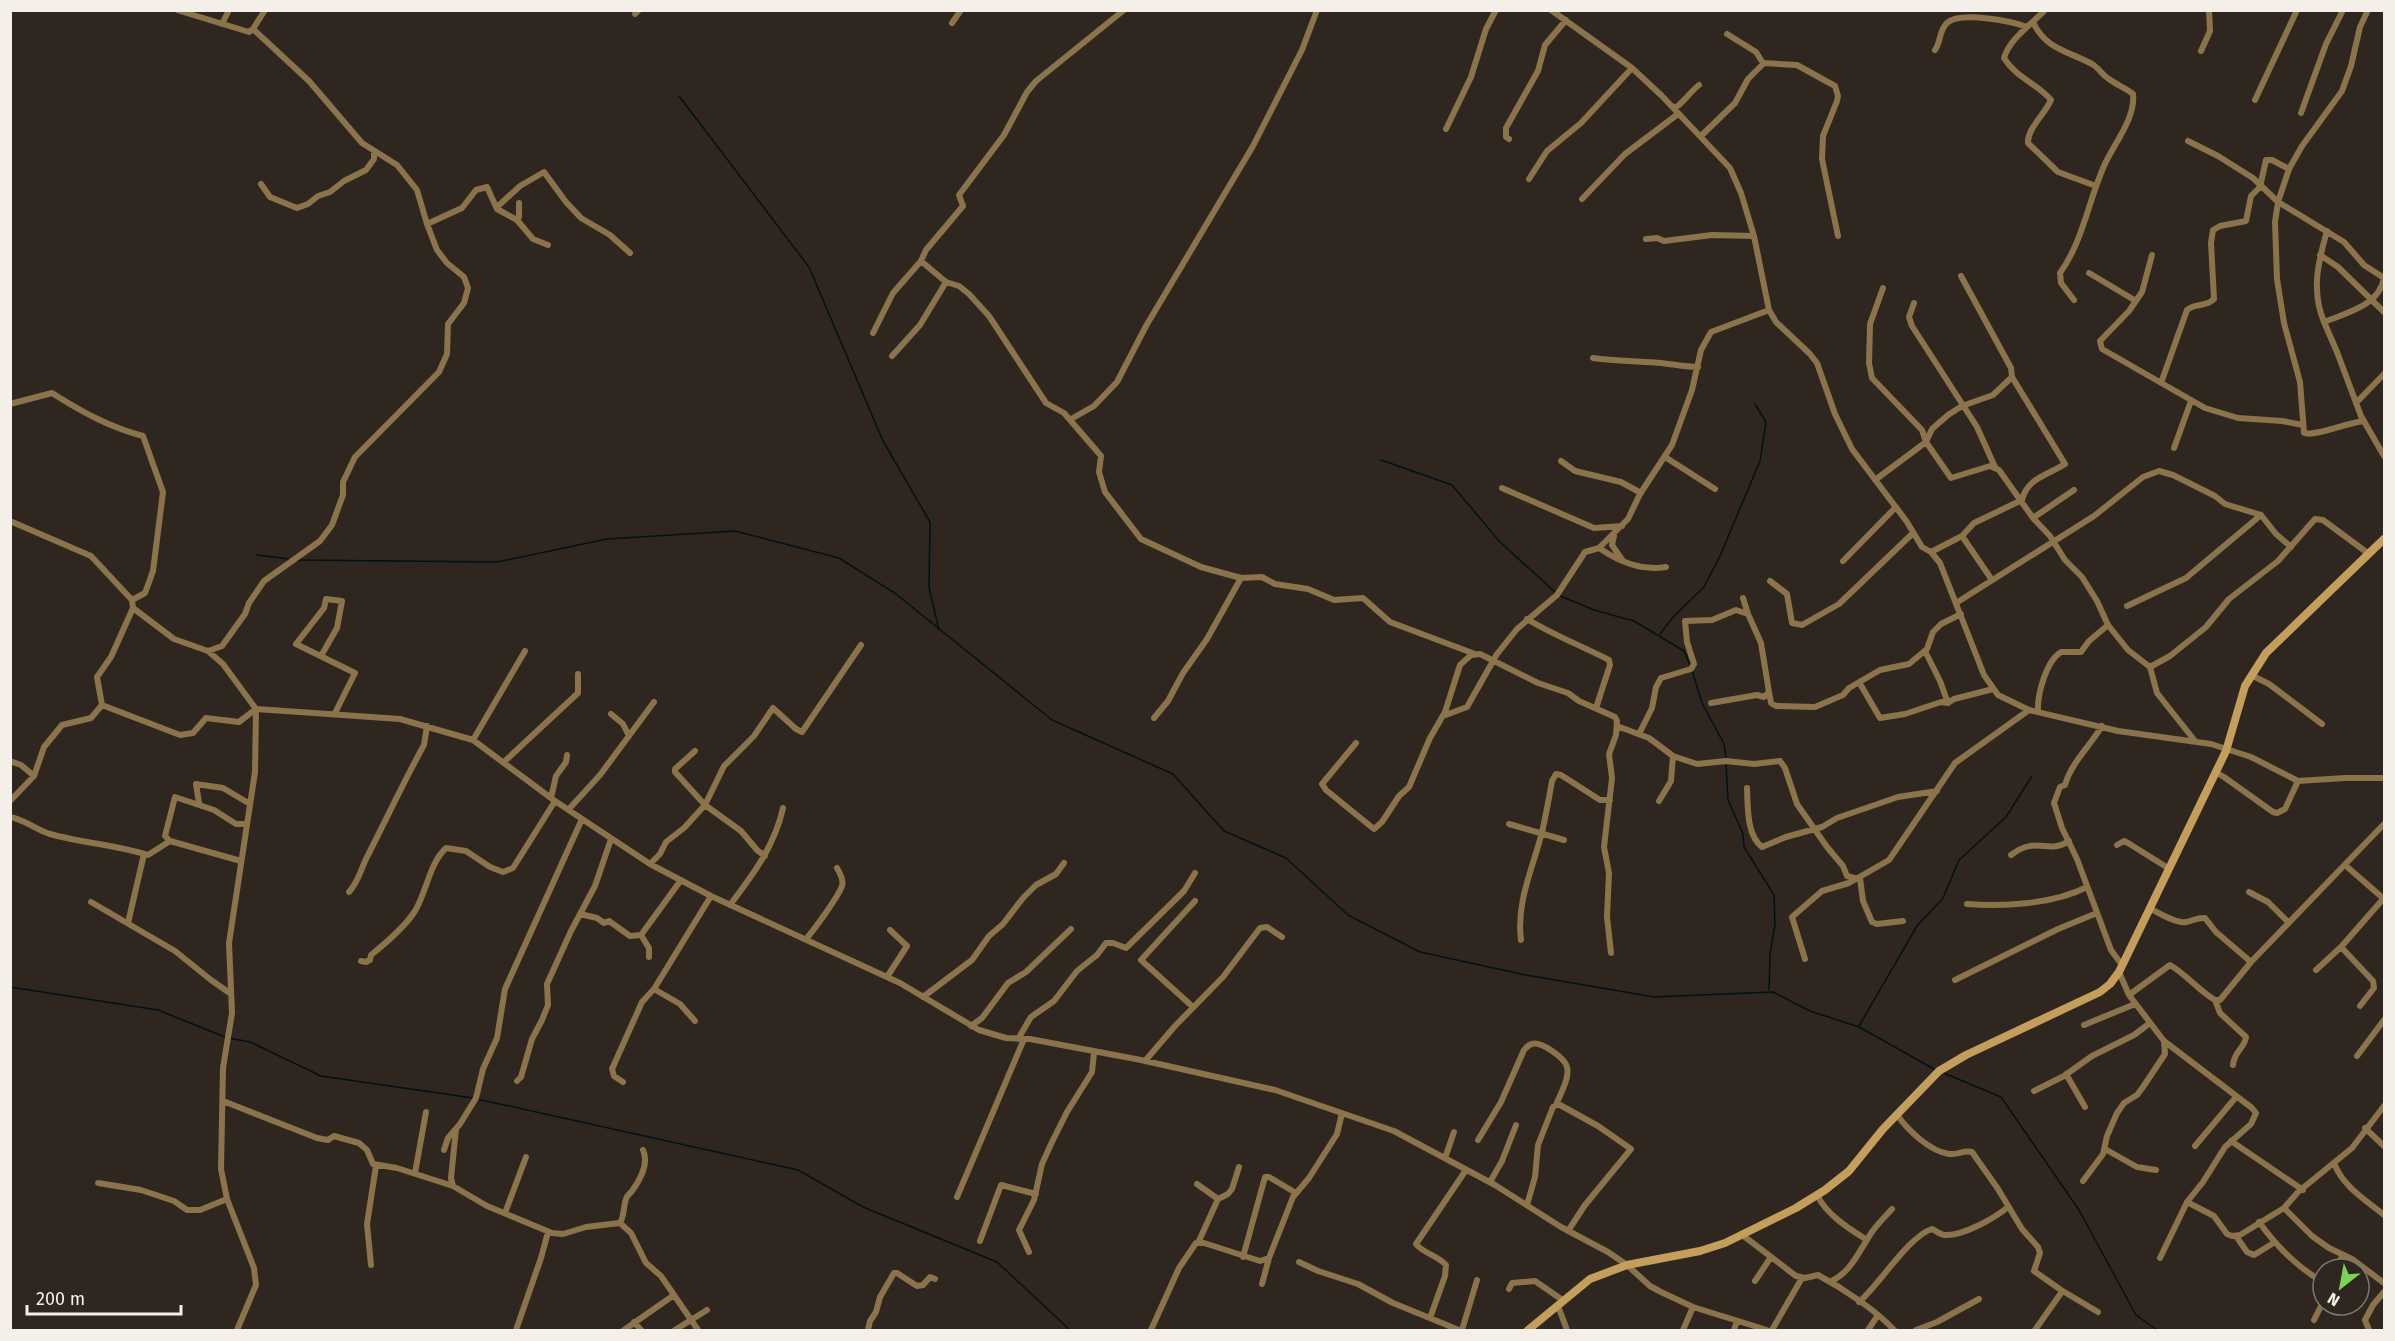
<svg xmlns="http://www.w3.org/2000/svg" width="2395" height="1341" viewBox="0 0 2395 1341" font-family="'Fira Sans',sans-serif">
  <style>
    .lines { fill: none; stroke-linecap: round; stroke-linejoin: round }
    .stream { stroke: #001117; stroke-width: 1.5 }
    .minor { stroke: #8b734c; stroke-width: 6 }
    .secondary { stroke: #c39e5d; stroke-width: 8 }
  </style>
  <rect width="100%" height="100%" fill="#2f271f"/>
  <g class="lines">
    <!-- stream -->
    <path class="stream" d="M 679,96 L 809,267 L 883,441 L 930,522 L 929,588 L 939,630
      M 1381,460 L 1452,485 L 1500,542 L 1555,592
      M 257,555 L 289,559
      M 297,560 L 497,562 L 607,539 L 735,531 L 839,558 L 896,594 L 1052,720 L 1173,774 L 1224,831 L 1286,858 L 1348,915 L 1420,952 L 1526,975 L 1654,997 L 1773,992 L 1810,1011 L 1859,1027 L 1934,1069
      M 1558,595 L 1594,610 L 1634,621 L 1684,651 L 1690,665
      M 1660,634 L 1674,616 L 1704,587 L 1720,556 L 1760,461 L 1766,422 L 1755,404
      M 1692,670 L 1702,703 L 1724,744 L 1726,760
      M 1726,765 L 1728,800 L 1743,834 L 1744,847 L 1774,895 L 1775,924 L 1770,954 L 1769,990
      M 10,987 L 158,1010 L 225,1037
      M 1859,1026 L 1917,926 L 1943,898 L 1959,860 L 2006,817 L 2032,776
      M 229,1038 L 250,1042 L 321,1076 L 473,1098
      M 1941,1072 L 2001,1097 L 2079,1210 L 2136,1315 L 2157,1330
      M 477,1099 L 798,1170 L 863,1207 L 997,1262 L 1070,1330"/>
    <!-- minor -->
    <path class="minor" d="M 177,10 L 249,32 L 253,29
      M 1551,10 L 1632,68 L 1662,96 L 1730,168 L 1741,193 L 1754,236 L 1769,310 L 1776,322 L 1810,354 L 1817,363 L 1835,414 L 1852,449 L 1907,522 L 1922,547 L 1931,552 L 1940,563 L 1984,675 L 1998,695 L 2029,710 L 2118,731 L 2211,744 L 2251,757 L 2298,781 L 2345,778 L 2384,778
      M 2045,10 C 2031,25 2010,38 2004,58 C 2016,78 2038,84 2051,100 C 2045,114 2027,129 2028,143 L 2058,172 L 2096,186
      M 635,14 L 639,10
      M 2033,22 C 2045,49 2068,51 2092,64 C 2099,68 2102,75 2109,79 C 2117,85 2126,88 2133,94 C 2136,118 2113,145 2104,166 C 2088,202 2083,241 2060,273 L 2061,283 L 2074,300
      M 952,23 L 961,10
      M 222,24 L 229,10
      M 1727,34 L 1756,52 L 1763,63 L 1797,65 L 1835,86 L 1838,96 L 1837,101 L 1823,136 L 1822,159 L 1838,236
      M 1935,50 C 1941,42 1939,30 1947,23 C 1960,11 2011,21 2027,27
      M 2201,51 L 2210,31 L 2209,10
      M 2255,100 L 2297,10
      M 1672,106 L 1675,108 C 1684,102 1690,92 1699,85
      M 2301,113 L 2326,44 L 2343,10
      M 1446,129 L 1471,77 L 1486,29 L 1496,10
      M 1701,136 L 1735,103 L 1748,79 L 1764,63
      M 1509,139 L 1506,137 L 1506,128 L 1538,71 L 1545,45 L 1566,20
      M 2188,141 L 2218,156 L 2253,178 L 2278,202 L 2344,242 L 2364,265 L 2384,278
      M 1529,179 L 1547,151 L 1581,123 L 1632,68
      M 261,184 L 270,197 L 297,208 L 308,204 L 318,196 L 330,192 L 344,181 L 366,170 L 374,159 L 374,151
      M 1582,199 L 1625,154 L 1678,114
      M 497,207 L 520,186 L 544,172 L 566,202 L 581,218 L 610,235 L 630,253
      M 517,220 L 519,217 L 519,203
      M 427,224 L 462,208 L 476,190 L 487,187 L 497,209 L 517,220 L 533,239 L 548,245
      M 1646,239 L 1657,238 L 1664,241 L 1712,235 L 1754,236
      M 2152,255 L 2142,292 L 2129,311 L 2100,341 L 2102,349 L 2205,408 L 2238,418 L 2282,421 L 2303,425
      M 2320,255 L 2338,267 L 2384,312
      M 921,261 L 946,282 L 959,286 L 969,294 L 989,316 L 1046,403 L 1064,413 L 1096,450 L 1101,456 L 1099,472 L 1105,492 L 1141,539 L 1201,567 L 1241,578
      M 2089,273 L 2136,301
      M 2384,278 C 2379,306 2346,313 2324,322 L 2337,352 L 2361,416 L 2384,456
      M 1883,288 L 1870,324 L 1869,363 L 1872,378 L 1922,430 L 1926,442 L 1951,478 L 1990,466 L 1999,470 L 2033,518 L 2050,536 L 2065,560 L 2082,577 L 2097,601 L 2108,625 L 2128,650 L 2150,667 L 2157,693 L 2195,741
      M 1914,303 L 1909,317 L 1912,326 L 1977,427 L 1995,467
      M 2324,322 C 2311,291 2318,262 2327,231
      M 873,333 L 893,293 L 921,261 L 926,250 L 963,206 L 959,195 L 1004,135 L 1027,92 L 1036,81 L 1124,10
      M 892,356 L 920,325 L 946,282
      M 1593,358 C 1615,361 1637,361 1660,363 C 1673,364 1684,367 1698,367
      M 2161,383 L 2187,310 C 2195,303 2207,307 2214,299 L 2211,243 L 2213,230 L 2220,226 L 2246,221 L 2251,196 L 2260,187 L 2266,160 L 2272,160 L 2289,169
      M 2356,403 L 2384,374
      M 10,404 L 52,393 C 82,412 109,427 143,436 L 163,492 L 153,571 L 145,593 L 132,600
      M 1071,419 L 1094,406 L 1117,382 L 1146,326 L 1253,146 L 1302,50 L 1317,10
      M 2364,421 C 2349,422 2315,437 2304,433 L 2300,382 L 2284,323 L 2277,279 L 2275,222 L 2278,202 L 2289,169 L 2302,146 L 2342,91 L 2351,66 L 2360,27 L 2368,10
      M 2174,448 L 2191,401
      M 1665,457 L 1715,489
      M 1561,461 L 1575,471 L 1621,482 L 1641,493
      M 1875,480 L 1926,442 L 1932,429 L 1948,415 L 1962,406 L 1993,395 L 2012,377 L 2011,368 L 1961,276
      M 1502,488 L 1594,528 L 1622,526
      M 2033,518 L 2074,490
      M 10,521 L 91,556 L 132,600 L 133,608 L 174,639 L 208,651 L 223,664 L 256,709 L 400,719 L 473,740 L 555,801 L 650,864 L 711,896 L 900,983 L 979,1030 L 1006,1038 L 1030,1039 L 1141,1060 L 1275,1090 L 1394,1131 L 1495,1185 L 1561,1227 L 1608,1252 L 1627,1265 L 1650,1286 L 1661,1292 L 1693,1307 L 1767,1330
      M 1614,536 L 1612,545 L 1623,561
      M 1962,536 L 1992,580
      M 1599,548 C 1620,562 1641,571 1666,567
      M 1931,552 L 1962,536 L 1974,523 L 2022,500 C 2027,478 2048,475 2065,464 L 2012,377
      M 1843,561 L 1896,507
      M 1770,581 L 1787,594 L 1792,623 L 1802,625 L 1839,604 L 1912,534
      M 1743,598 L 1748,614 L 1761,643 L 1769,692
      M 1956,603 L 2094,516 L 2143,477 L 2159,471 L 2173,475 L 2215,496 L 2225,504 L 2261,515
      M 2127,606 L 2186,578 L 2261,515 L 2276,534 L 2291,547
      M 1527,619 C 1553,635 1582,646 1609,660 L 1610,665 L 1596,708
      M 208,651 L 222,646 L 245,614 L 249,603 L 264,581 L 320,541 L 332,525 L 343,495 L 343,482 L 355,457 L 439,372 L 447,354 L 448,324 L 464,303 L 468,288 L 464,277 L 447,263 L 437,250 L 427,224 L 417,190 L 397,165 L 362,143 L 309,81 L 253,29 L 265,10
      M 1925,651 L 1940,681 L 1948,703
      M 321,656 L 337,628 L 342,601 L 326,599 L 324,608 L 296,644 L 355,673 L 335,713
      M 2150,667 L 2170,656 L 2206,627 L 2229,599 L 2278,561 L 2315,519 L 2323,520 L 2369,554
      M 2251,675 L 2269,684 L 2322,724
      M 1859,682 L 1880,718 L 1905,714 L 1941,702 L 1948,703 L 1954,699 L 1993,689
      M 1711,703 L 1757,695 L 1764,697 L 1769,692 L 1771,703 L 1776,706 L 1815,707 L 1843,695 L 1849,688 L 1880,670 L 1909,664 L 1927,649 L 1933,632 L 1941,624 L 1961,614
      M 102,705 L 180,735 L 193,733 L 206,718 L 239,722 L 256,709 L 255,772 L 229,943 L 232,1013 L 223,1068 L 221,1169 L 227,1199 L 254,1268 L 256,1285 L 237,1330
      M 2038,712 C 2037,695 2046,661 2061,652 L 2081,652 L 2089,641 L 2108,625
      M 611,714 L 623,724 L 629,736
      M 1443,716 L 1467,707 L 1497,654 L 1517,629 L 1557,595 L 1585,552 L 1599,548 L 1628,519 L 1640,494 L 1672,445 L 1692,390 L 1701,350 L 1711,332 L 1769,310
      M 1154,718 L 1168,701 L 1183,673 L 1207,639 L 1241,578 L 1262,577 L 1275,584 L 1308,589 L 1334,600 L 1363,598 L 1390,622 L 1475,654
      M 1617,726 L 1649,738 L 1673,756 L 1697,764 L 1726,761 L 1754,764 L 1780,761 L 1785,768 L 1797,804 L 1827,847 L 1843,866 L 1847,876 L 1858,879
      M 2102,726 C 2090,746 2071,763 2065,785 L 2060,787 L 2054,803 L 2062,828 L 2077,859 L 2111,950 L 2122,965
      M 1639,734 L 1652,708 L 1656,687 L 1661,678 L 1691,669 L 1694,664 L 1687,642 L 1685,621 L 1712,620 L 1736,610 L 1748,614
      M 473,740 L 525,651
      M 1356,743 L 1322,784 L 1326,790 L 1374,829 L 1382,822 L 1399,796 L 1409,787 L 1430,738 L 1445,712 L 1460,665 L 1471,655 L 1480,654 L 1538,683 L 1568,693 L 1579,701 L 1615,717 L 1617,721 L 1616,735 L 1609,754 L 1612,778 L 1604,847 L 1609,873 L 1607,917 L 1611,953
      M 695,751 L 675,769 L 675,772 L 705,805 L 741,831 L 757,850 L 765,856
      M 10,761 L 21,765 L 34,776
      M 505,761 L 578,693 L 578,674
      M 2214,774 L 2217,773 L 2224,777 L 2273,812 L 2277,813 L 2285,809 L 2298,781
      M 1747,788 C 1748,805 1746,835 1762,847 L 1786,837 L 1822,827 L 1837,818 L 1898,797 L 1937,791
      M 551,798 L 556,776 L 566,762 L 567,755
      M 10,801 L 34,776 L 44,747 L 62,725 L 91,718 L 102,705 L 97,677 L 111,657 L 133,608
      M 1659,801 L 1671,781 L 1673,756
      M 199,803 L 196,784 L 223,788 L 250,804
      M 569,809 L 600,775 L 654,702
      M 10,817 C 24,819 36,830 50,834 C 82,843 116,845 148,855 L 170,841 L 241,861
      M 1509,824 L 1564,840
      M 170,841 L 165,836 L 175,797 L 214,810 L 236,824 L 247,824
      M 2117,845 L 2124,841 L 2128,843 L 2168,868
      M 2011,855 C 2037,835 2048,855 2069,841
      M 650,864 L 660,854 L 666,842 L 684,828 L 705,805 L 724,766 L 754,736 L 773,708 L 796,729 L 802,732 L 861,645
      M 2345,865 L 2384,899
      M 1860,878 L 1863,901 L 1872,922 L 1877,924 L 1903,921
      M 349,892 C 359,881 361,868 368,855 C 387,818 404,781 424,745 L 427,726
      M 2249,892 L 2268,902 L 2289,923
      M 91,902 L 175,951 L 211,980 L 231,994
      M 1967,904 C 2004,907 2054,904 2087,887
      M 730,905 C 753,875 775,845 783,808
      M 2149,908 C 2159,913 2176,924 2186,922 C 2194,921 2197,917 2205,918 L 2216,932 L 2251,962
      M 580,914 L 597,918 L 604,923 L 609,921 L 630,936 L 641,935 L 649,948 L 649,957
      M 128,923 L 144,854
      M 641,935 L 681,880
      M 806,939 C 814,930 838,897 842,886 C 844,880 840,873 837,868
      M 1521,940 C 1516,902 1533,868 1542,832 C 1546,815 1549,798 1552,781 L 1556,774 L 1561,775 L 1600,800 L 1610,800
      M 2341,947 L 2373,981 L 2374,988 L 2360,1006
      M 1805,959 L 1792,917 L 1822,891 L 1849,883 L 1889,860 L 1955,763 L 2029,710
      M 361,961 L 366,962 L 370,960 L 371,955 C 386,943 404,928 415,911 C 427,891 429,864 446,848 L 466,851 L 490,867 L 503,872 L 513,868 L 555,801
      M 2316,970 L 2341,947 L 2384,898
      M 887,977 L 907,946 L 890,930
      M 1955,980 L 2058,929 L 2097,913
      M 654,989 L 680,1004 L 695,1021
      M 2129,995 L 2170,965 C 2187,975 2199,991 2215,1000 L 2220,1000 L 2251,962 L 2384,824
      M 923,997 L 972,960 L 989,936 L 1003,924 L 1023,898 L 1036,885 L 1056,874 L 1064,863
      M 2215,1000 L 2220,1013 L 2246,1037 C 2245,1048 2234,1051 2233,1065
      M 1193,1007 L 1141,960 L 1195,901
      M 2084,1025 L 2135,1004
      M 971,1026 L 982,1018 L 1008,983 L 1026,972 L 1071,929
      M 1018,1039 L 1031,1017 L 1054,1001 L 1077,971 L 1097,955 L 1106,943 L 1113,943 L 1126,948 L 1184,891 L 1195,873
      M 2357,1056 L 2384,1020
      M 1145,1061 L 1175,1026 L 1223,977 L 1260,928 L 1267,927 L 1282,937
      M 2066,1074 L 2085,1107
      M 517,1081 L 521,1077 L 532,1039 L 542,1020 L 548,1005 L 547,984 L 571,931 L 595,886 L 611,839
      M 623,1082 L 614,1076 L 612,1069 L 642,1002 L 654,989 L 711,896
      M 2034,1091 L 2064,1076 L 2092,1056 L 2134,1035 L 2150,1023
      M 223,1101 L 317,1138 L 328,1140 L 334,1136 L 359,1143 L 367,1150 L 373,1164 L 397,1168 L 453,1186 L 487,1206 L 552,1233 L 563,1234 L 586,1227 L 620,1223 L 631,1233 L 646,1263 L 661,1276 L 698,1330
      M 1897,1115 C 1908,1130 1929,1151 1949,1154 C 1957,1155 1964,1150 1972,1152 L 1998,1189 L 2022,1229 L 2038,1247 L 2040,1253 L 2034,1271 L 2061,1290 L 2061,1293 L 2035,1330
      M 2365,1128 L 2384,1146
      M 1478,1140 L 1501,1102 L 1524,1050 C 1527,1047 1528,1045 1532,1044 C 1541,1041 1565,1058 1567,1067 C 1570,1078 1560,1094 1556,1105
      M 2231,1141 L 2303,1190
      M 2195,1146 L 2236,1097
      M 2105,1149 L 2137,1167 L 2156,1170
      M 444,1150 L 448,1138 L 460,1124 L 476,1098 L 483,1069 L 497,1038 L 505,989 L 582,819
      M 1445,1158 L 1454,1132
      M 2334,1163 C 2343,1187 2366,1200 2384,1215
      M 415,1173 L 426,1112
      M 2083,1181 L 2103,1154 L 2107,1136 L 2117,1113 L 2124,1103 L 2137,1095 L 2143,1087 L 2165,1054 L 2164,1041 L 2129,995 L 2119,972
      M 1490,1182 L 1502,1161 L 1516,1125
      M 98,1183 L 141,1190 L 174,1201 L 187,1210 L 200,1210 L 227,1199
      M 1197,1184 L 1218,1199
      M 453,1186 L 451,1178 L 456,1129
      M 1817,1195 C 1827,1215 1848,1228 1867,1240
      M 957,1197 L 1024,1039
      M 2187,1202 L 2214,1216 L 2227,1234 L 2232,1236 L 2240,1235 L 2284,1208 L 2298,1192 L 2352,1148 L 2384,1106
      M 1527,1205 L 1535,1177 L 1538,1145 L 1553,1107 L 1556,1105 L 1560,1105 L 1598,1126 L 1631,1149 L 1585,1205 L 1568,1231
      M 2284,1208 L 2312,1236 L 2329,1248 L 2352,1259 L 2384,1283
      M 505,1213 L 526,1157
      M 2259,1222 C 2277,1247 2297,1267 2323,1282
      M 620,1223 C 625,1214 623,1207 626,1199 C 627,1195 630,1194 632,1191 C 640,1180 649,1163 643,1150
      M 1741,1234 L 1796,1276 L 1805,1278 L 1818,1275 C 1842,1288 1876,1310 1894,1330
      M 2236,1236 L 2247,1252 L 2254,1255 L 2275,1242
      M 980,1241 L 1001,1185 L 1036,1194
      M 1198,1243 L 1218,1199 L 1228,1194 L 1232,1189 L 1239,1167
      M 1029,1252 L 1019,1230 L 1034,1200 L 1042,1164 L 1051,1144 L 1067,1112 L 1092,1072 L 1094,1053
      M 1243,1257 L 1265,1177 L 1269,1177 L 1296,1193
      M 2160,1258 L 2187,1202 L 2203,1182 L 2225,1147 L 2251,1124 L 2256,1113 L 2252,1108 L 2164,1041
      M 1299,1262 L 1318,1271 L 1358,1284 L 1393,1303 L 1459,1330
      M 371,1265 L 367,1224 L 376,1166
      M 2338,1269 L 2342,1255
      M 1755,1281 L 1771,1257
      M 1830,1282 C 1851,1272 1858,1253 1870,1235 C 1876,1225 1885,1217 1892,1209
      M 1262,1284 L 1269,1258 L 1293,1197 L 1309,1178 L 1337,1134 L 1342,1113
      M 1509,1289 L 1512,1283 L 1535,1281 L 1564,1301
      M 2061,1290 L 2098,1312
      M 1859,1302 C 1879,1285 1909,1236 1932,1229 C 1936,1231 1941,1235 1945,1235 C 1963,1236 1995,1218 2008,1207
      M 1558,1306 L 1567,1330
      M 1430,1318 L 1445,1276 L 1446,1265 C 1437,1255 1424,1254 1416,1244 L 1466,1170
      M 2314,1320 L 2323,1302
      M 634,1322 L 641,1330
      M 516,1330 L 541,1258 L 548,1232
      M 624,1330 L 674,1295
      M 675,1330 L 707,1310
      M 868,1330 L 870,1321 L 876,1312 L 880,1297 L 894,1273 L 897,1273 L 917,1286 L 923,1285 L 930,1277 L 935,1279
      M 1151,1330 L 1179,1268 L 1196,1243 L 1204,1243 L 1260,1261 L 1269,1258
      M 1462,1330 L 1477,1280
      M 1683,1330 L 1693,1307
      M 1734,1330 L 1737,1321
      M 1772,1330 L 1802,1278
      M 1868,1330 L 1878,1315
      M 1916,1330 L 1937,1322 L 1979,1299
      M 2369,1330 L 2365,1320 L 2373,1305 L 2384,1292"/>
    <!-- secondary -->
    <path class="secondary" d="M 1528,1330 L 1590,1279 L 1627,1265 L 1700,1251 L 1725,1243 L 1796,1208 L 1825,1190 L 1849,1171 L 1883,1129 L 1939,1071 L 1966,1055 L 2100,992 L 2110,984 L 2119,972 L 2226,751 L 2245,686 L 2266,653 L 2384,539"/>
  </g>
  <!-- border -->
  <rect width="2395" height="1341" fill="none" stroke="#f5efea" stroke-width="24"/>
  <!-- north arrow -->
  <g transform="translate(2341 1287) rotate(211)"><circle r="28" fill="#2f271f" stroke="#7e7770" stroke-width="1.5"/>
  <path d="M0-4.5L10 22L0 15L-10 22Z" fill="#7dd154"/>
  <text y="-9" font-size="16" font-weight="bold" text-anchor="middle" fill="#f5efea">N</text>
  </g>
  <!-- scale -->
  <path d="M27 1305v9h154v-9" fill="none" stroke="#f5efea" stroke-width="3"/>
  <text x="36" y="1305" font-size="18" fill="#f5efea" stroke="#2f271f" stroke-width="4.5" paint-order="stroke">200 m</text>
</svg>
